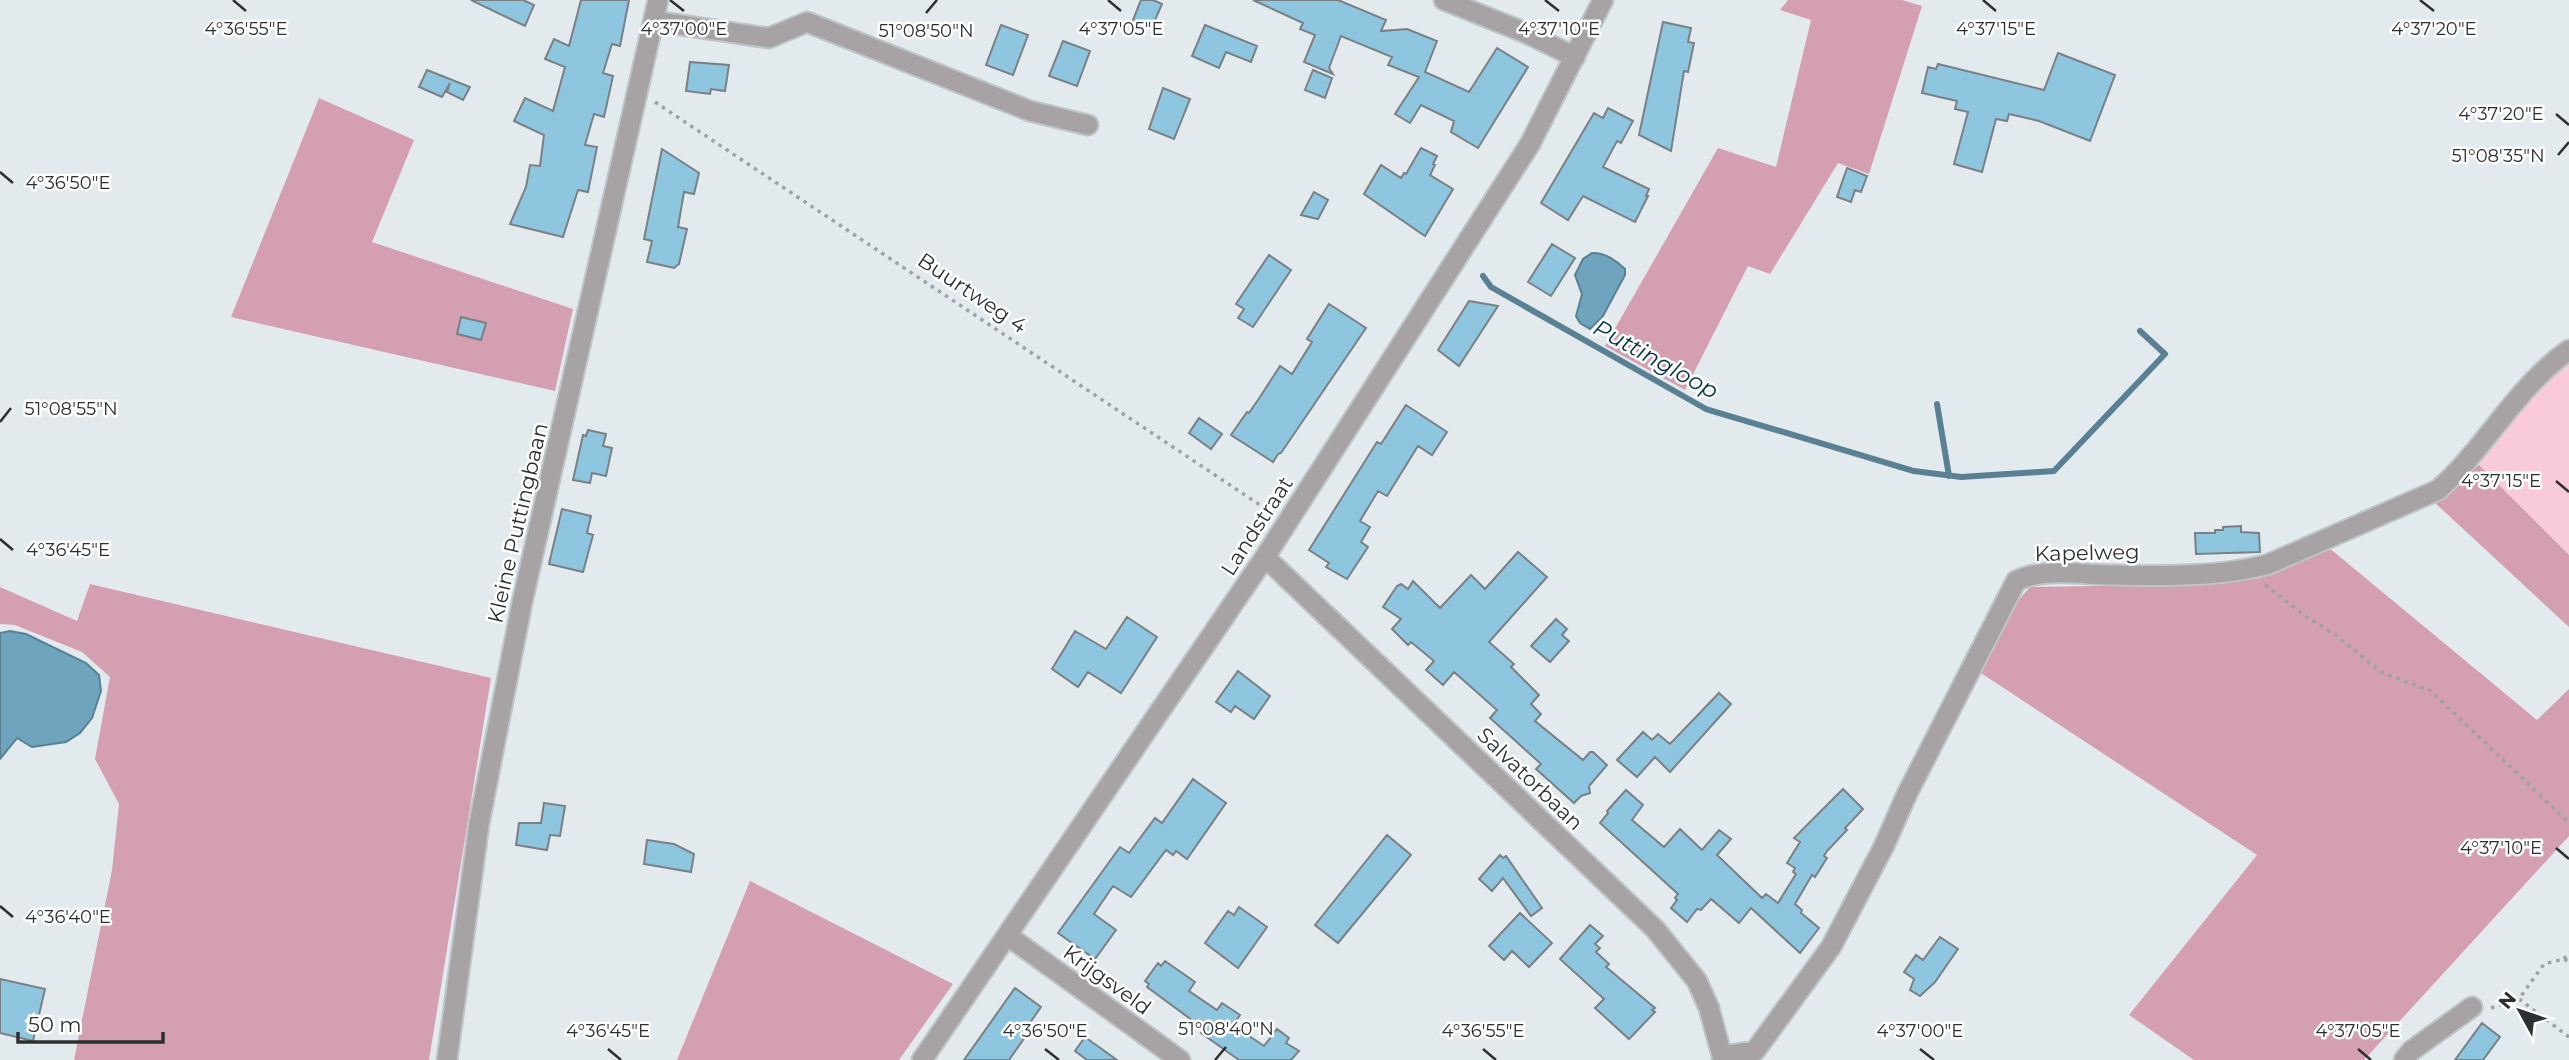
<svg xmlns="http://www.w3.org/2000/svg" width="2569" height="1060" viewBox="0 0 2569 1060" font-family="Montserrat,sans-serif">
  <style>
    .green { fill: #f9cbda }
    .forest { fill: #d59fb2 }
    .water { fill: #6ea4bd; stroke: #5a8193; stroke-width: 2 }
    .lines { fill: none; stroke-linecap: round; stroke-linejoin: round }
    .stream { stroke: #5a8193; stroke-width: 6 }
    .building { fill: #8ec5df; stroke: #7a8185; stroke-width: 2 }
    .minor-casing { stroke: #bec5c8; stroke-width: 23 }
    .path { stroke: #9ca3a5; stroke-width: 3.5; stroke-dasharray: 3.5 5; stroke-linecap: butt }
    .minor { stroke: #a7a3a4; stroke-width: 19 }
    .ticks { fill: none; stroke: #2c3031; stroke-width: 2.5 }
    .labels { text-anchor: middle; stroke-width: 5; stroke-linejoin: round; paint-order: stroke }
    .street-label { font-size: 21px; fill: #2c3031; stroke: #fff }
    .water-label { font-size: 23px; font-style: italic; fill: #013446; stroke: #fff }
    .ticks-label { font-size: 18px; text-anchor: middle; fill: #2c3031; stroke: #fff; stroke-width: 5; stroke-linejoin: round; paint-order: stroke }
  </style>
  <rect width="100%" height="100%" fill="#e2eaee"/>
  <!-- green -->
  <path class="green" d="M 2569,359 L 2569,555 L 2479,465 C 2506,426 2534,391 2569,359 Z"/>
  <!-- forest -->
  <path class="forest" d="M 1788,0 L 1902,0 L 1922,6 L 1869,174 L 1838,163 L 1770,274 L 1748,266 L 1685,390 L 1605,346 L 1718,148 L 1776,167 L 1811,20 L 1780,10 Z
    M 319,98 L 414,140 L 372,242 L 573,309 L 555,391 L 231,317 Z
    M 2479,465 L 2569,555 L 2569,627 L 2433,501 Z
    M 2328,547 L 2537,720 L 2569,689 L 2569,836 L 2364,1060 L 2194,1060 L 2129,1015 L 2257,855 L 1981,673 L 2016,603 L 2030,587 L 2219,584 L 2261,578 Z
    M 90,584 L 491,678 L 429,1060 L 74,1060 L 112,870 L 119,804 L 95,759 L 110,677 L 82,652 L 15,625 L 0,624 L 0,587 L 77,621 Z
    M 750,881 L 953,984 L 899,1060 L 677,1060 Z"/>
  <!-- water -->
  <path class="water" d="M 1592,253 C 1604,252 1617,261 1625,269 L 1625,275 L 1603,316 L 1590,329 L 1580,323 L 1576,316 L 1582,294 L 1575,275 L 1583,259 Z
    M 10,631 L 26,634 L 86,663 L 99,675 L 101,691 L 92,718 L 80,733 L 66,742 L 32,747 L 17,738 L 0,759 L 0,633 Z"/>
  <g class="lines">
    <!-- stream -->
    <path class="stream" d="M 1483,276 L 1491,287 L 1706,409 L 1914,471 L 1961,477 L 2054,471 L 2165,354 L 2140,331
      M 1937,404 L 1949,476"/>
  </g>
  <!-- building -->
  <path class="building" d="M 471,0 L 523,0 L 534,5 L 525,26 Z
    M 581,0 L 629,0 L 620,46 L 612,44 L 603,73 L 613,76 L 604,117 L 594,114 L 585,145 L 597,147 L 588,192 L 578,190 L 563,237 L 510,224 L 526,187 L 530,165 L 540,166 L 544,135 L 514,121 L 525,98 L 553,111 L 565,67 L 545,59 L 554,39 L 569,46 Z
    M 1141,0 L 1153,0 L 1162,4 L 1152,27 L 1133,20 Z
    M 1253,0 L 1338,0 L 1386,20 L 1381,31 L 1407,29 L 1437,41 L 1425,72 L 1469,92 L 1497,48 L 1528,67 L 1478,148 L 1451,132 L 1454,121 L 1421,105 L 1410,123 L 1395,114 L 1419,77 L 1388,65 L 1392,57 L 1341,36 L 1329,68 L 1333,74 L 1304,62 L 1315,35 L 1300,29 L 1303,23 Z
    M 1663,22 L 1691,28 L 1688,42 L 1694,43 L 1688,72 L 1684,71 L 1671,151 L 1639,135 Z
    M 1001,25 L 1028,35 L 1013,75 L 986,65 Z
    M 1205,25 L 1257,46 L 1251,62 L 1226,52 L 1219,68 L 1192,56 Z
    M 1063,41 L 1090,51 L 1077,86 L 1049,76 Z
    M 2058,53 L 2115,75 L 2090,141 L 2039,121 L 2009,114 L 2007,121 L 1996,119 L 1982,172 L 1954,164 L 1968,112 L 1955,109 L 1957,101 L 1922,93 L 1928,67 L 1936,69 L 1938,64 L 2044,90 Z
    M 690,62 L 729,65 L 725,91 L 711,89 L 710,94 L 686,91 Z
    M 427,70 L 470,87 L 463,100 L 447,92 L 450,83 L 442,97 L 419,87 Z
    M 1313,70 L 1332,78 L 1325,98 L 1305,90 Z
    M 1163,88 L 1190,99 L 1174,139 L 1149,129 Z
    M 1608,108 L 1633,121 L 1621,143 L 1617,141 L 1603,167 L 1649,189 L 1646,196 L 1648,196 L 1635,222 L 1583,196 L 1568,220 L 1541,203 L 1594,113 L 1603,118 Z
    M 1421,148 L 1437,156 L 1433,164 L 1435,165 L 1430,175 L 1453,189 L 1425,236 L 1364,194 L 1381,165 L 1401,178 L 1404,173 L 1406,174 Z
    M 662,149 L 699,173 L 694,194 L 684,192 L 678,227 L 687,229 L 679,264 L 674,268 L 647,262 L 652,241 L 644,239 Z
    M 1847,168 L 1867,176 L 1861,192 L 1855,190 L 1851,202 L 1837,197 Z
    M 1314,192 L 1328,200 L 1318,219 L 1301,215 Z
    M 1552,244 L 1575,258 L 1551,296 L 1528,282 Z
    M 1269,255 L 1291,270 L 1253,327 L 1238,318 L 1244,309 L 1236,304 Z
    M 1469,301 L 1498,306 L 1459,366 L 1438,350 Z
    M 1329,304 L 1366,328 L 1281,453 L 1278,454 L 1273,462 L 1231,435 L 1247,412 L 1249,413 L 1260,397 L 1280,366 L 1292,374 L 1312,342 L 1307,339 Z
    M 461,317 L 486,323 L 481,340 L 457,334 Z
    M 1406,405 L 1447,432 L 1432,455 L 1418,446 L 1387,496 L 1378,491 L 1360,521 L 1370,527 L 1361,542 L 1368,547 L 1347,579 L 1326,567 L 1329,563 L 1309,550 L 1377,442 L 1381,444 Z
    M 1199,418 L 1222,434 L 1211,449 L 1189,433 Z
    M 588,430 L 606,434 L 603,446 L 612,448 L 606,476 L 592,473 L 590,483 L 573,480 L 583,435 L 586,436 Z
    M 562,509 L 591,516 L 587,533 L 593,535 L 583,572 L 549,564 Z
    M 2241,526 L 2241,532 L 2259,533 L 2260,552 L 2196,554 L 2195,533 L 2215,533 L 2215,530 L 2223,530 L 2223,527 Z
    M 1518,552 L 1547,577 L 1489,642 L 1514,664 L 1511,667 L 1539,695 L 1531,704 L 1541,714 L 1535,721 L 1583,760 L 1590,752 L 1593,752 L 1607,765 L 1589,786 L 1590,793 L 1581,796 L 1574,803 L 1536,769 L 1541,764 L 1490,718 L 1497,710 L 1454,672 L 1443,685 L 1426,670 L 1434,661 L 1411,642 L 1408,645 L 1392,629 L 1401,619 L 1383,607 L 1397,586 L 1401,584 L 1408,589 L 1413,581 L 1440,608 L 1471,575 L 1485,589 Z
    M 1127,617 L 1157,637 L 1121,693 L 1088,672 L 1078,687 L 1052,669 L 1075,631 L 1106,649 Z
    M 1556,619 L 1567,629 L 1562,635 L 1569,641 L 1550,662 L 1531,646 Z
    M 1238,671 L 1270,696 L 1254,719 L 1235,706 L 1231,712 L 1216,702 Z
    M 1719,693 L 1731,704 L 1670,772 L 1655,757 L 1637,777 L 1617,760 L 1643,732 L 1652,740 L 1658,734 L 1670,744 Z
    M 1193,779 L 1226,803 L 1187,859 L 1176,851 L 1173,855 L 1166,850 L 1131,897 L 1113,886 L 1094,914 L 1116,930 L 1095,959 L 1058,933 L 1120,847 L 1129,853 L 1155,818 L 1162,823 Z
    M 1843,789 L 1863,809 L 1845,828 L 1847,830 L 1827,851 L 1824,856 L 1827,858 L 1815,877 L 1812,875 L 1795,904 L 1802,910 L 1801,913 L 1819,928 L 1800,953 L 1751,908 L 1739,923 L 1711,899 L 1701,910 L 1697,909 L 1687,922 L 1671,908 L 1677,900 L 1675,898 L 1678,894 L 1600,823 L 1608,813 L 1607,811 L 1626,790 L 1643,805 L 1632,820 L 1664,847 L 1680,829 L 1702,850 L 1719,830 L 1731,839 L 1717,855 L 1762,898 L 1766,894 L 1778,903 L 1796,874 L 1793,872 L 1795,868 L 1787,863 L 1800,842 L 1794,838 Z
    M 544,803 L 565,806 L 560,836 L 550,835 L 547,850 L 516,845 L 519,823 L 541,823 Z
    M 1387,835 L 1411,855 L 1338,943 L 1315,925 Z
    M 647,840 L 674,844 L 694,854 L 691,872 L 644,864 Z
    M 1500,855 L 1503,858 L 1506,856 L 1542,908 L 1531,916 L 1503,878 L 1492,891 L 1479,879 Z
    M 1239,907 L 1267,927 L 1238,968 L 1205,943 L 1228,911 L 1234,915 Z
    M 1520,913 L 1552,943 L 1529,967 L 1512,951 L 1504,960 L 1489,946 Z
    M 1590,925 L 1603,936 L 1595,944 L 1600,948 L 1596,952 L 1609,964 L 1606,967 L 1655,1008 L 1652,1010 L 1655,1012 L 1629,1039 L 1595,1008 L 1604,999 L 1560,959 Z
    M 1940,937 L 1958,949 L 1935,982 L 1920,996 L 1910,990 L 1914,979 L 1904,972 L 1916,955 L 1923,960 Z
    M 1165,961 L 1195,982 L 1189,991 L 1217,1010 L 1222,1003 L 1240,1015 L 1233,1025 L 1264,1046 L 1277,1029 L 1289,1038 L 1286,1043 L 1299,1051 L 1291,1060 L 1239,1060 L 1201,1033 L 1204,1029 L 1147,987 L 1149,984 L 1145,981 L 1158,963 L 1161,966 Z
    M 0,979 L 45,989 L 33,1041 L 0,1033 Z
    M 1015,988 L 1041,1007 L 1029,1024 L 1032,1027 L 1009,1060 L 964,1060 Z
    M 2482,1023 L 2500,1037 L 2483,1060 L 2455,1060 Z
    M 1085,1037 L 1117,1060 L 1087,1060 L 1075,1051 Z"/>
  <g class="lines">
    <defs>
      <path id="minor" d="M 1444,0 L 1526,33 L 1575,57
        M 654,21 L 769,38 L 807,22 L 1030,111 L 1088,125
        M 1265,557 L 1655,929 L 1697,981 L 1709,1008 L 1723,1060
        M 1008,936 L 1180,1060
        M 1723,1056 L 1755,1051 L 1831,947 L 1884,846 L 1907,794 L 2016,581 C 2044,567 2082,575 2113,575 C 2163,576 2221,577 2269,564 L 2438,490 C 2486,448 2516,387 2569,350
        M 447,1060 L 479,824 L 522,603 L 658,0
        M 922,1060 L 1265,557 L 1530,144 L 1603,0
        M 2404,1060 L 2411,1051 L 2472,1007"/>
    </defs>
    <!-- minor casing -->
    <use href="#minor" class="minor-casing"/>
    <!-- path -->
    <path class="path" d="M 655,102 L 1272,513
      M 2265,585 L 2304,615 L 2337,636 L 2381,672 L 2431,691 L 2569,823
      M 2564,959 L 2569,952
      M 2519,999 L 2569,1037
      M 2491,1008 L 2519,999 L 2544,964 L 2564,959 L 2569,962"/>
    <!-- minor -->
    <use href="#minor" class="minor"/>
  </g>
  <!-- ticks -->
  <path class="ticks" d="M 233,0 L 246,11M 670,0 L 684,11M 1108,0 L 1121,11M 1545,0 L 1559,11M 1983,0 L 1996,11M 2420,0 L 2434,11M 926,13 L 937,0M 2556,114 L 2569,125M 2558,155 L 2569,142M 0,172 L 13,183M 0,422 L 11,408M 2556,481 L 2569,492M 0,539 L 13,550M 2556,848 L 2569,859M 0,906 L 13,917M 608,1049 L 621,1060M 1045,1049 L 1059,1060M 1483,1049 L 1496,1060M 1920,1049 L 1934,1060M 2358,1049 L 2371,1060M 1215,1060 L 1226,1047"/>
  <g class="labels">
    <!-- street labels -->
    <g class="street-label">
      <text transform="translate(972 293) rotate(34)" y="7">Buurtweg 4</text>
      <text transform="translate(518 523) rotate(-77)" y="7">Kleine Puttingbaan</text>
      <text transform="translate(1257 526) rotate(-57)" y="7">Landstraat</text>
      <text transform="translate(2087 553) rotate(-1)" y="7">Kapelweg</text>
      <text transform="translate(1530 779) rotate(44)" y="7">Salvatorbaan</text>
      <text transform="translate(1107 980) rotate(36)" y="7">Krijgsveld</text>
    </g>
    <!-- water labels -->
    <g class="water-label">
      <text transform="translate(1656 359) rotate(29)" y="8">Puttingloop</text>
    </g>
  </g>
  <g class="ticks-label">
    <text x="1559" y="35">4°37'10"E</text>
    <text x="246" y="35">4°36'55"E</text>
    <text x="684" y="35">4°37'00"E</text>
    <text x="1121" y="35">4°37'05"E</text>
    <text x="1996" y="35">4°37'15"E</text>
    <text x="2434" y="35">4°37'20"E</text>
    <text x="926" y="37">51°08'50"N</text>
    <text x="2501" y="120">4°37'20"E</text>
    <text x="2498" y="162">51°08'35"N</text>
    <text x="68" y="189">4°36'50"E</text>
    <text x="71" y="415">51°08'55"N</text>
    <text x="2501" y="487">4°37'15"E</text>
    <text x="68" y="556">4°36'45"E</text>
    <text x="2501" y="854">4°37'10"E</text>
    <text x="68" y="923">4°36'40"E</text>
    <text x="1226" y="1035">51°08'40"N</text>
    <text x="608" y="1037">4°36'45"E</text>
    <text x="1045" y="1037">4°36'50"E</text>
    <text x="1483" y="1037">4°36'55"E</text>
    <text x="1920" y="1037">4°37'00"E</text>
    <text x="2358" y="1037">4°37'05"E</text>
  </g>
  <!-- north arrow -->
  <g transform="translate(2520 1011) rotate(310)" stroke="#ffffff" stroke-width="5" paint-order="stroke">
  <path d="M0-5L12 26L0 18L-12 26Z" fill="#2c3031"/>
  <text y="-10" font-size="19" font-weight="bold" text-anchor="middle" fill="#2c3031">N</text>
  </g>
  <!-- scale -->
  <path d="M18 1032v10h145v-10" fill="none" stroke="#2c3031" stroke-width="3.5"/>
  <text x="28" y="1032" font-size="21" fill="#2c3031" stroke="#ffffff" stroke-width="5" paint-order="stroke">50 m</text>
</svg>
